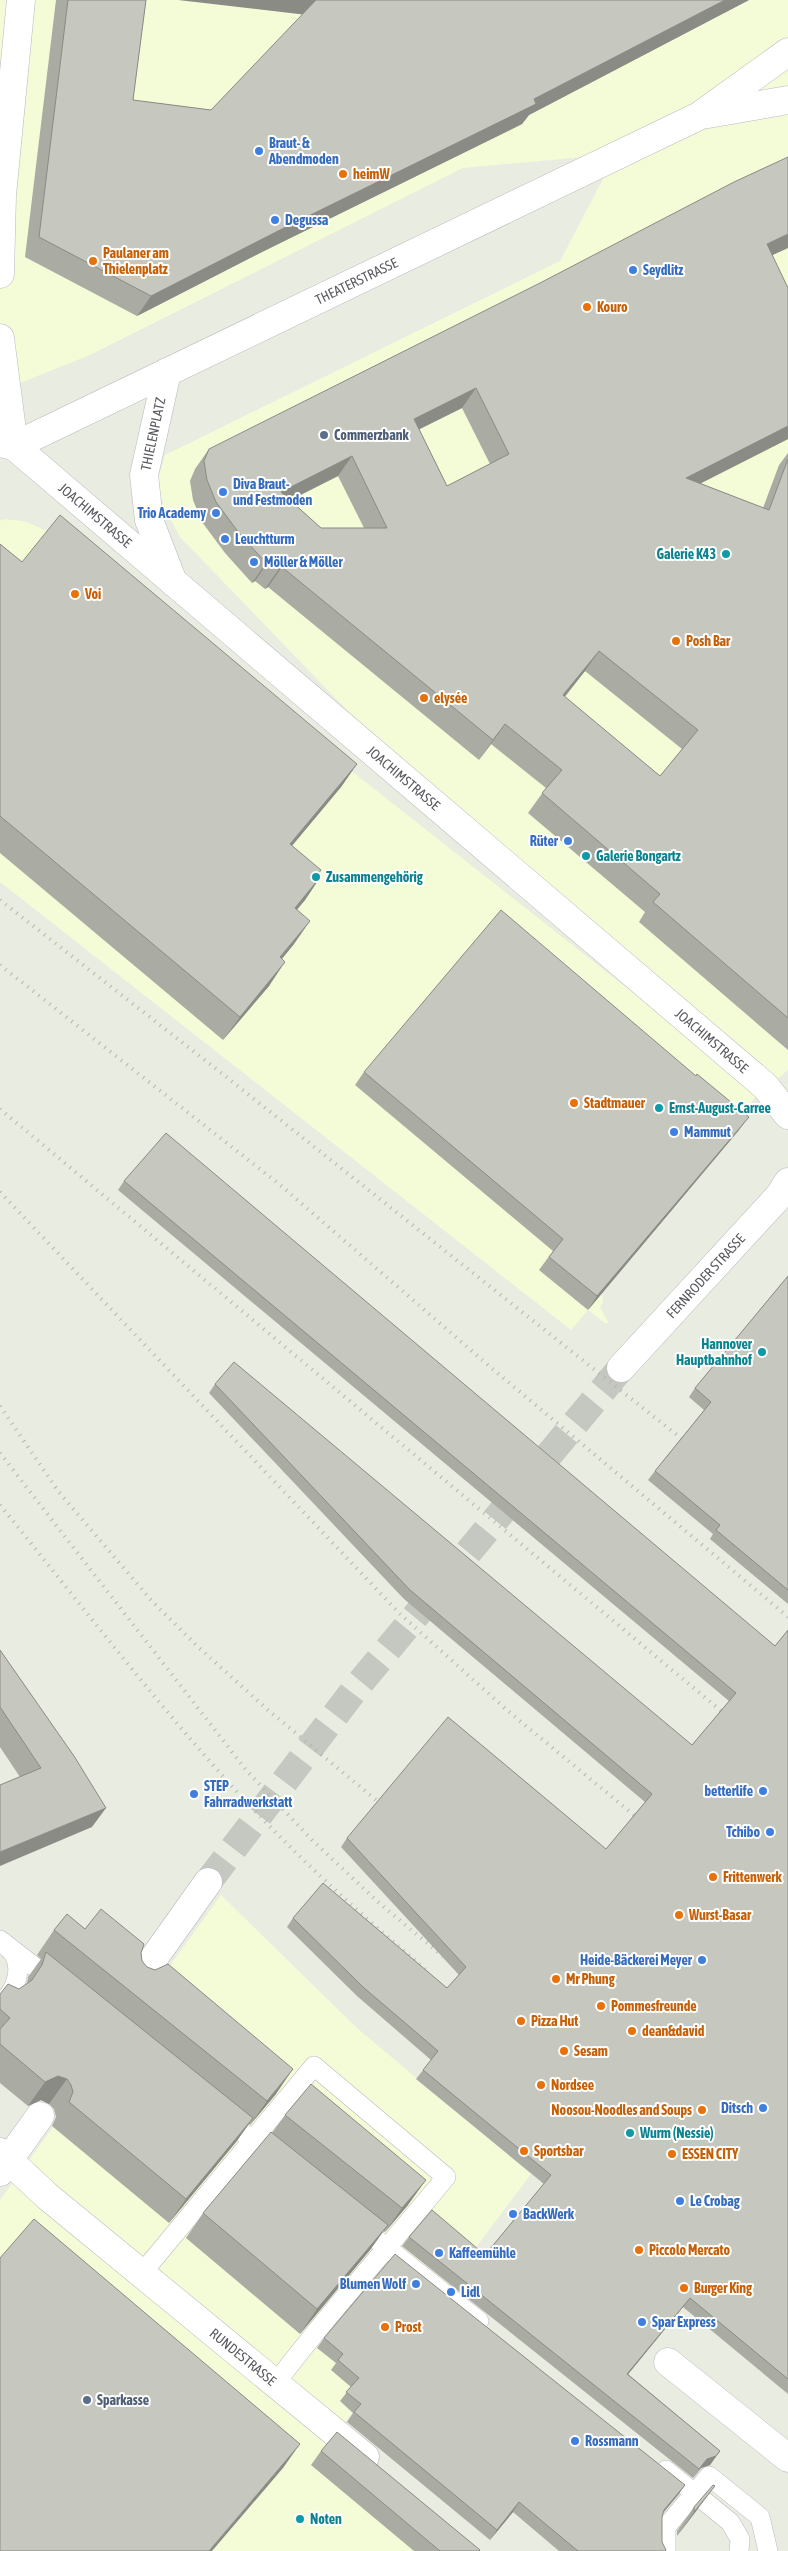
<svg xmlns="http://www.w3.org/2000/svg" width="788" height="2551" viewBox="0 0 788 2551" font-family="'Asap Condensed',sans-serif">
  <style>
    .commercial { fill: #f3fbd7 }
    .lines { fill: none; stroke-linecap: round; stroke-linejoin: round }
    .tertiary-tunnel { stroke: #c5c8c1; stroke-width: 28; stroke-dasharray: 28 14; stroke-linecap: butt }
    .service-casing { stroke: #bab9bf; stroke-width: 20 }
    .pedestrian-casing { stroke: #bab9bf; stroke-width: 29 }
    .minor-casing { stroke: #bab9bf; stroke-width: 29 }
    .tertiary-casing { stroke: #bab9bf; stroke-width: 29 }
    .service { stroke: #fff; stroke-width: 19 }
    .pedestrian { stroke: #fff; stroke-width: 28 }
    .minor { stroke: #fff; stroke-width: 28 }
    .tertiary { stroke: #fff; stroke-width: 28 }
    .rail { stroke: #b4b4b5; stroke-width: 4; stroke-dasharray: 1 6; stroke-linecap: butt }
    .wall { fill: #aaaba3; fill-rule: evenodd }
    .shaded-wall { fill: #8b8b85 }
    .building { fill: #c6c7be; stroke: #8b8b85; fill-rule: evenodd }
    .shop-dot { fill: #3f7fe0; stroke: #fff; stroke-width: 2 }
    .food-dot { fill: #e8710a; stroke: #fff; stroke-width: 2 }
    .service-dot { fill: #5c6f8a; stroke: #fff; stroke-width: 2 }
    .culture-dot { fill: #0f9aa8; stroke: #fff; stroke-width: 2 }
    .labels { text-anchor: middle; stroke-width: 4; stroke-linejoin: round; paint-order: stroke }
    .shop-label { font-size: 14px; font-weight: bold; fill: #366cbe; stroke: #fff; text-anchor: start }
    .food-label { font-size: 14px; font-weight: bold; fill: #c56008; stroke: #fff; text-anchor: start }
    .street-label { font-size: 14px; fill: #5a5a61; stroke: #fff }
    .service-label { font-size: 14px; font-weight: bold; fill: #4e5e75; stroke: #fff; text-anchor: start }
    .culture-label { font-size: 14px; font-weight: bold; fill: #0d838f; stroke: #fff; text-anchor: start }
  </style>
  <rect width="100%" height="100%" fill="#e9ece1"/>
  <!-- commercial -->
  <path class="commercial" d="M 0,0 L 788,0 L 788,1070 L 779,1078 L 765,1086 L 452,819 L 180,537 L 164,507 L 157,482 L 165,455 L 560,261 L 616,154 L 463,168 L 90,355 L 0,391 Z
    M 4,519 L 24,521 L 47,531 L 759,1092 L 640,1248 L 602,1293 L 603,1302 L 600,1307 L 608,1322 L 606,1324 L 588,1310 L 571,1330 L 0,882 L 0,521 Z
    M 221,1895 L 357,2028 L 531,2174 L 337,2433 L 453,2551 L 0,2551 L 0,2200 Z"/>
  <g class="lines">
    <!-- tertiary-tunnel -->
    <path class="tertiary-tunnel" d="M 208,1882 L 355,1689 L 621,1368"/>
    <defs>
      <path id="service" d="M 0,1940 L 54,1982
        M 0,2002 C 18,1993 25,1961 8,1948
        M 223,2116 L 279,2162
        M 357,2224 L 479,2321
        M 142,2273 L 314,2066 L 446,2177 C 389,2247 329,2312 275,2384
        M 666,2470 L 730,2522 L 740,2539 L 739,2551
        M 666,2551 L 666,2527 L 709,2476 L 760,2517 L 768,2551"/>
      <path id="pedestrian" d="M 668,2362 L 788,2458"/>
      <g id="minor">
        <path d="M 708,114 L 788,100"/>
        <path d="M 167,372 L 144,475 L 149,520 L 173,582"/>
        <path id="s1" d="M 14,446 L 699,116 L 788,52"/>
        <path id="s2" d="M 0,2152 L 47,2196 L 365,2457"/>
      </g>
      <g id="tertiary">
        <path d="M 0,274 L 2,195 L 21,0"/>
        <path d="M 0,338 L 14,446"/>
        <path id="s3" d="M 0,443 L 14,446 L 765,1086 L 788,1115"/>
        <path id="s4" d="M 621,1368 L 779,1196 L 788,1182"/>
        <path d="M 139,1979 L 208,1882"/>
        <path d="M 0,2172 L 40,2116"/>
      </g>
    </defs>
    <!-- service casing -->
    <use href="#service" class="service-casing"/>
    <!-- pedestrian casing -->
    <use href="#pedestrian" class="pedestrian-casing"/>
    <!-- minor casing -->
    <use href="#minor" class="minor-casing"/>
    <!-- tertiary casing -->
    <use href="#tertiary" class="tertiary-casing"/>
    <!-- service -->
    <use href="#service" class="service"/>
    <!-- pedestrian -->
    <use href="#pedestrian" class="pedestrian"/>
    <!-- minor -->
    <use href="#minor" class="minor"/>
    <!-- tertiary -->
    <use href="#tertiary" class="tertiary"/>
    <!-- rail -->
    <path class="rail" d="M 0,900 L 220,1072 L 692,1447
      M 0,965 L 279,1184 L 488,1365 L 788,1617
      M 0,1109 L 732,1720
      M 0,1192 L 399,1613 L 508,1711 L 646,1825
      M 0,1406 L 58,1491 L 151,1600 L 197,1646 L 268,1710 L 388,1810
      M 0,1453 L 246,1770 L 312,1840 L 378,1902 L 445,1958
      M 0,1505 C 79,1602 155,1702 239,1794 C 297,1857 361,1915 426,1970"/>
  </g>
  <!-- wall -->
  <path class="wall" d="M 56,0 L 146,0 L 133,100 L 211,110 L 749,0 L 529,115 L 522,124 L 264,251 L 137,316 L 25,257 Z
    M 788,248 L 772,255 L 788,288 L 788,439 L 700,483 L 763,508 L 779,465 L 788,453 L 788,1050 L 639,922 L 645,912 L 528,813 L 546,788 L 491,744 L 479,760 L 268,587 L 265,589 L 255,581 L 252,583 L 225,553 L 202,522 L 193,500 L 190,481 L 195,469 L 209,449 ZM 462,408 L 490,464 L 447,486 L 419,429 ZM 338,476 L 364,528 L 321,528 L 290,500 ZM 585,671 L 682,749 L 660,776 L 565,697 Z
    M 0,544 L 22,562 L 357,764 L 341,787 L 292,846 L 321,876 L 305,900 L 297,910 L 294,944 L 282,959 L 269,986 L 223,1040 L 0,853 Z
    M 364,1072 L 739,1130 L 588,1310 L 539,1270 L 553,1251 L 355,1085 Z
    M 124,1181 L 775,1646 L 788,1630 L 788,2394 L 683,2307 L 628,2374 L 720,2451 L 710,2465 L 701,2468 L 693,2478 L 402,2246 L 409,2237 L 485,2255 L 544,2184 L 416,2079 L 431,2060 L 357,1996 L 287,1927 L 293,1918 L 447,1988 L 459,1975 L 341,1847 L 347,1838 L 606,1849 L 645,1802 L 404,1599 L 209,1393 L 215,1384 L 692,1745 L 729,1701 L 118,1190 Z
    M 788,1276 L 788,1604 L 710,1539 L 713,1534 L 648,1480 L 655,1471 L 704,1410 L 689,1397 L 695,1388 Z
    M 0,1650 L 92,1827 L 20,1777 L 0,1747 Z
    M 85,1929 L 141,1953 L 142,1961 L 147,1967 L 276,2094 L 250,2125 L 249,2124 L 236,2142 L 169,2223 L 52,2126 L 56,2117 L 54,2109 L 49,2104 L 41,2100 L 28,2106 L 0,2083 L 0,1994 L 19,1989 L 27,1984 L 28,1977 L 41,1959 L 37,1955 L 54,1930 Z
    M 285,2115 L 408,2205 L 385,2232 L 383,2231 L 370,2250 L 300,2334 L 186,2238 L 203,2213 L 272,2133 Z
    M 324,2338 L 685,2485 L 678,2495 L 663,2513 L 662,2517 L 662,2542 L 665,2551 L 559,2551 L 513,2512 L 490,2540 L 347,2422 L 353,2413 L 340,2401 L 351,2387 L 331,2370 L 336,2363 L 317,2348 Z
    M 321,2451 L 479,2551 L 414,2551 L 311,2465 Z
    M 694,2507 L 697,2510 L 677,2536 L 677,2531 Z"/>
  <!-- shaded-wall -->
  <path class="shaded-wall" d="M 178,0 L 318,0 L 307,15 Z
    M 725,0 L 749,0 L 529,115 L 522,124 L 264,251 L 137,316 L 151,296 Z
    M 788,234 L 788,248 L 753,264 L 767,244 Z
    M 476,388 L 462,408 L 400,439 L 414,419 Z
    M 788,426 L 788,439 L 672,498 L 686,478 Z
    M 352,456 L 338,476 L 267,512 L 281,492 Z
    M 269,561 L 255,581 L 252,583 L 266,563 Z
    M 282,567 L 268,587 L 265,589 L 279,569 Z
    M 599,651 L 585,671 L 549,715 L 563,695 Z
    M 505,724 L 491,744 L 479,760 L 493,740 Z
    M 357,764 L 341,787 L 274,867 L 290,844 Z
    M 321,876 L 305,900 L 278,931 L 295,908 Z
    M 310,921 L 294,944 L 263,981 L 280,957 Z
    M 285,962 L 269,986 L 223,1040 L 240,1017 Z
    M 749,1117 L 739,1130 L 588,1310 L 597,1296 Z
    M 106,1808 L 92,1827 L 0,1866 L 0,1852 Z
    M 293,2069 L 276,2094 L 250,2125 L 267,2101 Z
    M 58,2076 L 67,2079 L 49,2104 L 41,2100 L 28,2106 L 45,2082 Z
    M 253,2118 L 236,2142 L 169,2223 L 186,2199 Z
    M 426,2180 L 408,2205 L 385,2232 L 402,2208 Z
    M 388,2225 L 370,2250 L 300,2334 L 317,2309 Z
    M 690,2298 L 683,2307 L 621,2383 L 627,2374 Z
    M 300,2444 L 283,2468 L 212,2551 L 209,2551 Z
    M 720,2451 L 710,2465 L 701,2468 L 693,2478 L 707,2459 Z
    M 685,2485 L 678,2495 L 657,2520 L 664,2510 Z
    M 715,2486 L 697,2510 L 677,2536 L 694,2512 Z
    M 519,2502 L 513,2512 L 490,2540 L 497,2530 Z"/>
  <!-- building -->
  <path class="building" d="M 68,0 L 146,0 L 133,100 L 211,110 L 316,0 L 725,0 L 534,99 L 536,104 L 278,231 L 151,296 L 39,237 Z
    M 788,157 L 788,234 L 767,244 L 788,288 L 788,426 L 686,478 L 769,510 L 788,459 L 788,1018 L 653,902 L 660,894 L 542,793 L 562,770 L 505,724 L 493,740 L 282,567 L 279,569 L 269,561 L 266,563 L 239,533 L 216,502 L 207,480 L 204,461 L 209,449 L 540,283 L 734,182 ZM 476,388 L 509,454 L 447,486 L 414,419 ZM 352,456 L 387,528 L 321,528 L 281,492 ZM 599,651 L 698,730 L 660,776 L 563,695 Z
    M 60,515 L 357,764 L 290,844 L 321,870 L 318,874 L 321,876 L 295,908 L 310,921 L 280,957 L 285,962 L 240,1017 L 0,816 L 0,544 L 22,562 Z
    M 501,910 L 696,1076 L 697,1074 L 749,1117 L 597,1296 L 549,1257 L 563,1239 L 364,1072 Z
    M 166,1133 L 775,1646 L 788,1630 L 788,2379 L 690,2298 L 627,2374 L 720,2451 L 716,2456 L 707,2459 L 699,2469 L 409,2237 L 432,2210 L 485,2255 L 551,2175 L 423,2070 L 438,2051 L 363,1987 L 293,1918 L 323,1883 L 447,1988 L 466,1967 L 347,1838 L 448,1717 L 606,1849 L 652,1794 L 410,1590 L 215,1384 L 234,1362 L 692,1745 L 736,1693 L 124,1181 Z
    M 788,1276 L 788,1590 L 716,1530 L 720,1525 L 655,1471 L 711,1402 L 695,1388 Z
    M 0,1650 L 74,1756 L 106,1808 L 0,1852 L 0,1785 L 41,1768 L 0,1707 Z
    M 101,1909 L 144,1944 L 141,1953 L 142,1961 L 147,1967 L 155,1970 L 168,1964 L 293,2069 L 267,2101 L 54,1930 L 67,1914 L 85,1929 Z
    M 46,1952 L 253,2118 L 186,2199 L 69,2102 L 73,2092 L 71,2085 L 67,2079 L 58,2076 L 45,2082 L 0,2044 L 0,2029 L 10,2018 L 0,2009 L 0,1994 L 8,1984 L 19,1989 L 32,1980 L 42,1965 Z
    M 311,2084 L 426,2180 L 402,2208 L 285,2115 Z
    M 271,2132 L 388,2225 L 317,2309 L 203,2213 Z
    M 34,2219 L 300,2444 L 209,2551 L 0,2551 L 0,2258 Z
    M 395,2254 L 685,2485 L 664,2510 L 662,2517 L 662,2542 L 666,2550 L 665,2551 L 578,2551 L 519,2502 L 497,2530 L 354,2412 L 361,2404 L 346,2392 L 359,2378 L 338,2360 L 343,2354 L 324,2338 Z
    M 337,2432 L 480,2550 L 479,2551 L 440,2551 L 321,2451 Z
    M 713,2485 L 715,2486 L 694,2512 L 694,2507 Z"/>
  <!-- markers -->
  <g class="shop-dot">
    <circle cx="259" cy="151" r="5"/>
    <circle cx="275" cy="220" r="5"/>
    <circle cx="633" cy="270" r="5"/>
    <circle cx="223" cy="492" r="5"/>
    <circle cx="216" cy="513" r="5"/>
    <circle cx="225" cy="539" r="5"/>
    <circle cx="254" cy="562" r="5"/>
    <circle cx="568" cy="841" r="5"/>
    <circle cx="674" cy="1132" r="5"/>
    <circle cx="763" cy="1791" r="5"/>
    <circle cx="194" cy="1794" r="5"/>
    <circle cx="770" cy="1832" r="5"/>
    <circle cx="702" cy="1960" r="5"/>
    <circle cx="763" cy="2108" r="5"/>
    <circle cx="680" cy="2201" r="5"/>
    <circle cx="513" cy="2214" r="5"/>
    <circle cx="439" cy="2253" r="5"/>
    <circle cx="416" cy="2284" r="5"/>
    <circle cx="451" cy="2292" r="5"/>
    <circle cx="642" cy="2322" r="5"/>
    <circle cx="575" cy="2441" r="5"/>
  </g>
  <g class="food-dot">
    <circle cx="343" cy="174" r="5"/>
    <circle cx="93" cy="261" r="5"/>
    <circle cx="587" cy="307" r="5"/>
    <circle cx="75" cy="594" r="5"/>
    <circle cx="676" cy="641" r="5"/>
    <circle cx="424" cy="698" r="5"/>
    <circle cx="574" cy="1103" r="5"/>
    <circle cx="713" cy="1877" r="5"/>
    <circle cx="679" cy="1915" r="5"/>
    <circle cx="556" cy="1979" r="5"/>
    <circle cx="601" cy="2006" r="5"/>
    <circle cx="521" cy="2021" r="5"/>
    <circle cx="632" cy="2031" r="5"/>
    <circle cx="564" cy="2051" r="5"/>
    <circle cx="541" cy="2085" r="5"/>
    <circle cx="702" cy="2110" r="5"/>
    <circle cx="524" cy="2151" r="5"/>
    <circle cx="672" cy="2154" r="5"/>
    <circle cx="639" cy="2250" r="5"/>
    <circle cx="684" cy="2288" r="5"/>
    <circle cx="385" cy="2327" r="5"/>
  </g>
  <g class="service-dot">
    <circle cx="324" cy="435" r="5"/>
    <circle cx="87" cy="2400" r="5"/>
  </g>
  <g class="culture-dot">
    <circle cx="726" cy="554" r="5"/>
    <circle cx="586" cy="856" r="5"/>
    <circle cx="316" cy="877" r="5"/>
    <circle cx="659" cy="1108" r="5"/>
    <circle cx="762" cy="1352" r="5"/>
    <circle cx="630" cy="2133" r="5"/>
    <circle cx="300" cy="2519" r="5"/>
  </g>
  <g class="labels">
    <!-- shop labels -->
    <g class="shop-label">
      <text x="269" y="148">Braut- &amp;<tspan x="269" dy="16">Abendmoden</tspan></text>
      <text x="285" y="225">Degussa</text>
      <text x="643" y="275">Seydlitz</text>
      <text x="233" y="489">Diva Braut-<tspan x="233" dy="16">und Festmoden</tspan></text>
      <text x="206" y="518" text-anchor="end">Trio Academy</text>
      <text x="235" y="544">Leuchtturm</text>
      <text x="264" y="567">Möller &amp; Möller</text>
      <text x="558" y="846" text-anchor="end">Rüter</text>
      <text x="684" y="1137">Mammut</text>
      <text x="204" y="1791">STEP<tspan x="204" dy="16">Fahrradwerkstatt</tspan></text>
      <text x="753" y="1796" text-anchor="end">betterlife</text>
      <text x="760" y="1837" text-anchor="end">Tchibo</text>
      <text x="692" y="1965" text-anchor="end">Heide-Bäckerei Meyer</text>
      <text x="753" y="2113" text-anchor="end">Ditsch</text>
      <text x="690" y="2206">Le Crobag</text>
      <text x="523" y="2219">BackWerk</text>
      <text x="449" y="2258">Kaffeemühle</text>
      <text x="406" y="2289" text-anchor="end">Blumen Wolf</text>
      <text x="461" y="2297">Lidl</text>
      <text x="652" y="2327">Spar Express</text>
      <text x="585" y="2446">Rossmann</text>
    </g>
    <!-- food labels -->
    <g class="food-label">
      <text x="353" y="179">heimW</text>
      <text x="103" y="258">Paulaner am<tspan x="103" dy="16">Thielenplatz</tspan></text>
      <text x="597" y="312">Kouro</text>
      <text x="85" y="599">Voi</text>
      <text x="686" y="646">Posh Bar</text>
      <text x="434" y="703">elysée</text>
      <text x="584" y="1108">Stadtmauer</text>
      <text x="723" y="1882">Frittenwerk</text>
      <text x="689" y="1920">Wurst-Basar</text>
      <text x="566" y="1984">Mr Phung</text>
      <text x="611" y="2011">Pommesfreunde</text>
      <text x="531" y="2026">Pizza Hut</text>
      <text x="642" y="2036">dean&amp;david</text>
      <text x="574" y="2056">Sesam</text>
      <text x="551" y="2090">Nordsee</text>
      <text x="692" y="2115" text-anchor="end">Noosou-Noodles and Soups</text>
      <text x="534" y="2156">Sportsbar</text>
      <text x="682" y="2159">ESSEN CITY</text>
      <text x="649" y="2255">Piccolo Mercato</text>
      <text x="694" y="2293">Burger King</text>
      <text x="395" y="2332">Prost</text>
    </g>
    <!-- street labels -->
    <g class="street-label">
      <text dy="5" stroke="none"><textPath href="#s1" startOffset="380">THEATERSTRASSE</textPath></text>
      <text transform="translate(153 434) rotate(-78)" y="5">THIELENPLATZ</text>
      <text dy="5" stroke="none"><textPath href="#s3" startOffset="121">JOACHIMSTRASSE</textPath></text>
      <text dy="5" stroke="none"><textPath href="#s3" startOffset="526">JOACHIMSTRASSE</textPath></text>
      <text dy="5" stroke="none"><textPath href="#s3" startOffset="931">JOACHIMSTRASSE</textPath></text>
      <text dy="5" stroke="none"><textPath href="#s4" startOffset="125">FERNRODER STRASSE</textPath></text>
      <text dy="5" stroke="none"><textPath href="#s2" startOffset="318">RUNDESTRASSE</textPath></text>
    </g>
    <!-- service labels -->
    <g class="service-label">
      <text x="334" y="440">Commerzbank</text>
      <text x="97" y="2405">Sparkasse</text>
    </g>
    <!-- culture labels -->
    <g class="culture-label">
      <text x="716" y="559" text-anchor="end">Galerie K43</text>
      <text x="596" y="861">Galerie Bongartz</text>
      <text x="326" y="882">Zusammengehörig</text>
      <text x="669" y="1113">Ernst-August-Carree</text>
      <text x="752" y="1349" text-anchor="end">Hannover<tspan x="752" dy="16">Hauptbahnhof</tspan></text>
      <text x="640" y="2138">Wurm (Nessie)</text>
      <text x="310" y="2524">Noten</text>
    </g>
  </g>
</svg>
